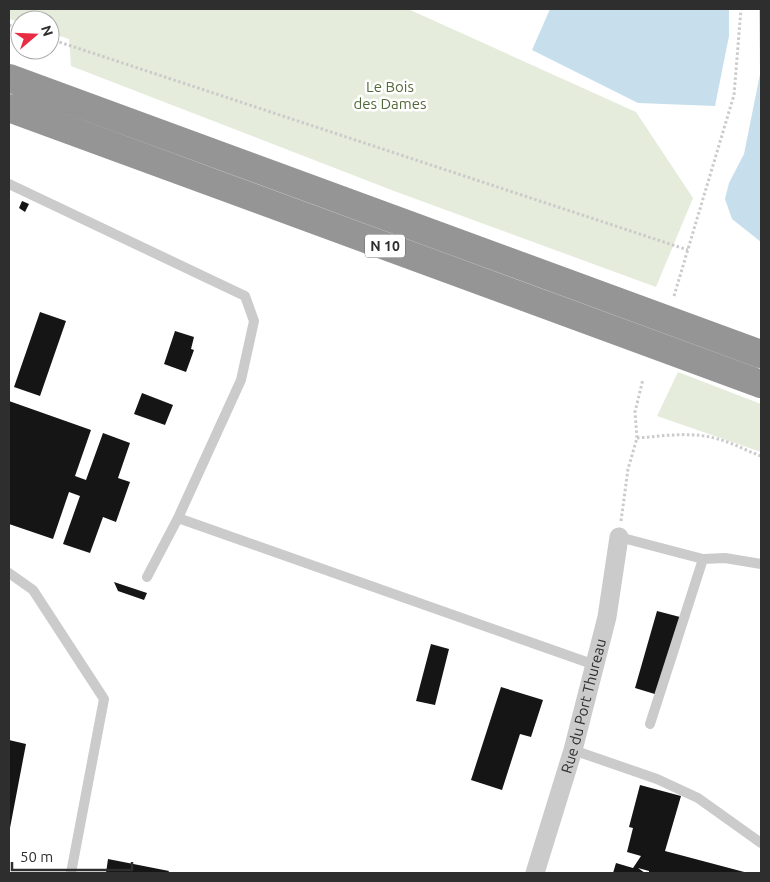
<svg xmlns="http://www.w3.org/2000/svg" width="770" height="882" viewBox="0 0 770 882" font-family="Ubuntu,sans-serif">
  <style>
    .green { fill: #e5ecdb }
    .water { fill: #c7dfec }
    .building { fill: #151515 }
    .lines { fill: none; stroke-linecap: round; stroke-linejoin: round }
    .path { stroke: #cbcbcb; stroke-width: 3; stroke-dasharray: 2.5 2.5; stroke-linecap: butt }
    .lane { stroke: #cbcbcb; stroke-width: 10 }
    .street { stroke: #cbcbcb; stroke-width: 19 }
    .highway { stroke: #959595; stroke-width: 28 }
    .labels { text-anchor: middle; stroke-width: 5; stroke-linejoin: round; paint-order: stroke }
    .shield { fill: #fff; stroke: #6d6d6d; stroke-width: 1 }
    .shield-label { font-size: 14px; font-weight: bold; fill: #2e2e2e }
    .park-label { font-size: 15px; fill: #536a3a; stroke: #fff }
    .street-label { font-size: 15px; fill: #2e2e2e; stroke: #fff }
  </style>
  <rect width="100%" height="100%" fill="#fff"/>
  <!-- green -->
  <path class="green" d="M 9,9 L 408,9 L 636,112 L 693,198 L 656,287 L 394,191 L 71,66 L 69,39 L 50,33 L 50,20 L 20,20 L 20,22 L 9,19 Z
    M 678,372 L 761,404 L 761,452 L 657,416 Z"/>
  <!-- water -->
  <path class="water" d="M 550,9 L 729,9 L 729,36 L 715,106 L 638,103 L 532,50 Z
    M 759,9 L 761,9 L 761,242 L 732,219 L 725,199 L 729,183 L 744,154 L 760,74 Z"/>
  <!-- building -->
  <path class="building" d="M 22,201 L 29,204 L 25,212 L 19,208 Z
    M 40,312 L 66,321 L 40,396 L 14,387 Z
    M 175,331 L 194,337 L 191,349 L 194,350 L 186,372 L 164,364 Z
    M 142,393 L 173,405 L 165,425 L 134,414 Z
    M 9,401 L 91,430 L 75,476 L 86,480 L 103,433 L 130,443 L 118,478 L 130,482 L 116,522 L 103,517 L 90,553 L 63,544 L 80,496 L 69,492 L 53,539 L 9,524 Z
    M 114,582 L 147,593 L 144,600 L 118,591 Z
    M 657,611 L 680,617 L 658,695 L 635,688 Z
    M 431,644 L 449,649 L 435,705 L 416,701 Z
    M 501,687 L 543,700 L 531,737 L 520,734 L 502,790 L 471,780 Z
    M 9,740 L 26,744 L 10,828 L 9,828 Z
    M 640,785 L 681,796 L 665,851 L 748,873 L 649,873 L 649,871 L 638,868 L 645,873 L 613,873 L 616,863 L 633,868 L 641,856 L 627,852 L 633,828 L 629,827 Z
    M 108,859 L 169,871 L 168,873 L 106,873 Z"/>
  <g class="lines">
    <!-- path -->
    <path class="path" d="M 9,25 L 20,29
      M 50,39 L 688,250
      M 674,296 L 734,95 L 741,9
      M 637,438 C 664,436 691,431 718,439 C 733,443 747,451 761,456
      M 621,521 L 628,469 L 637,438 L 635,412 L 643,379"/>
    <!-- lane -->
    <path class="lane" d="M 9,184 L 245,296 L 254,321 L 241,380 L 178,518 L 147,577
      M 178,518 L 595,665
      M 619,537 L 703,559 L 725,558 L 761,564
      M 9,573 L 33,590 L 104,699 L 71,873
      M 650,724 L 703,559
      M 573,750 L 657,779 L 698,798 L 761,843"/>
    <!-- street -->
    <path class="street" id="s1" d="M 535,873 L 573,750 L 607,617 L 619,537"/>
    <!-- highway -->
    <path class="highway" d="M 9,78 L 761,354
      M 9,108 L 761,384"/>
  </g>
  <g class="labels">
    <!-- shield labels -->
    <rect class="shield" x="365" y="234.5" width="40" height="23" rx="4"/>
    <g class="shield-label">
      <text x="385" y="251">N 10</text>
    </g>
    <!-- park labels -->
    <g class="park-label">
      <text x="390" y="92">Le Bois<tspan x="390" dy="17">des Dames</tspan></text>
    </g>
    <!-- street labels -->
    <g class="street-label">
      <text dy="5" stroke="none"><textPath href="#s1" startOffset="174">Rue du Port Thureau</textPath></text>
    </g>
  </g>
  <!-- border -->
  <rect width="770" height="882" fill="none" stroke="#2e2e2e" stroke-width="20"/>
  <!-- north arrow -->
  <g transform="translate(35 35) rotate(71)"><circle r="24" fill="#ffffff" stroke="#ababab"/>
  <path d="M0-4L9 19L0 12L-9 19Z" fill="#e82c42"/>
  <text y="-8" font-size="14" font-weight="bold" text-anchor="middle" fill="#2e2e2e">N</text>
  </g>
  <!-- scale -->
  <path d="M12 862v8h120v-8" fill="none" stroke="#2e2e2e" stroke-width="2.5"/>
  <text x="20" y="862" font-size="15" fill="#2e2e2e" stroke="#ffffff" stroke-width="4" paint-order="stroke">50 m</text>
</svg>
